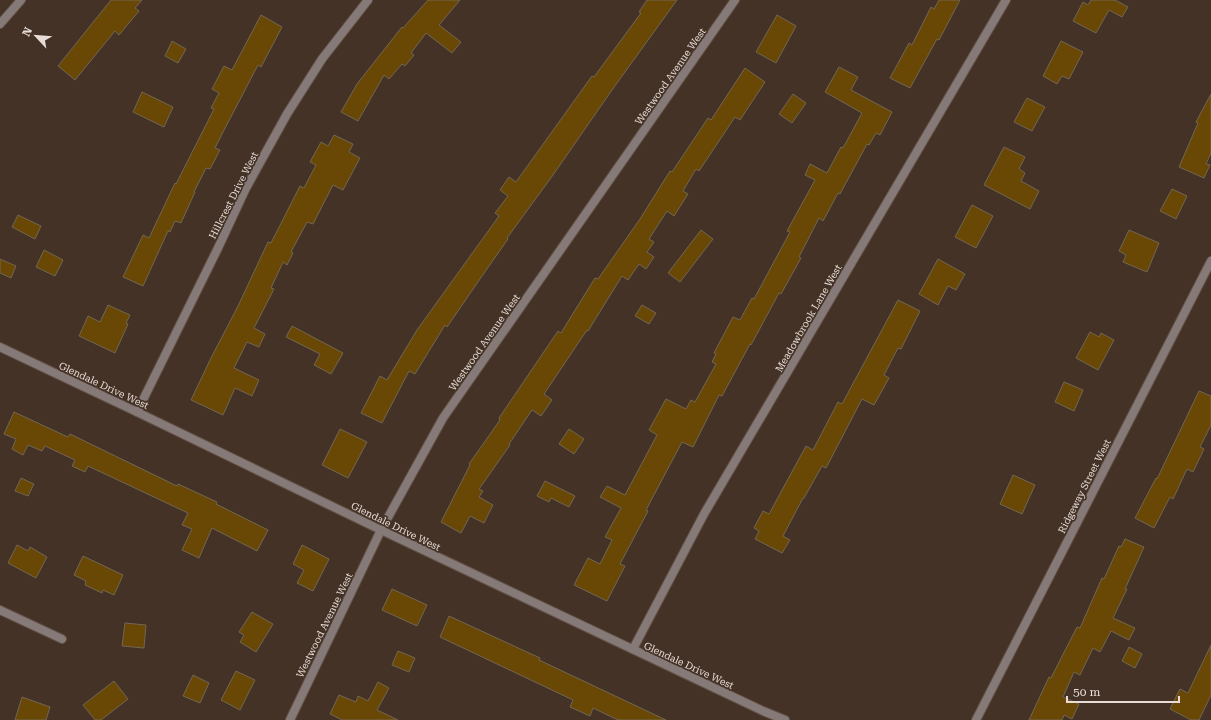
<svg xmlns="http://www.w3.org/2000/svg" width="1211" height="720" viewBox="0 0 1211 720" font-family="'Roboto Serif',serif">
  <style>
    .building { fill: #694806; stroke: #726653 }
    .lines { fill: none; stroke-linecap: round; stroke-linejoin: round }
    .minor-casing { stroke: #625146; stroke-width: 10 }
    .tertiary-casing { stroke: #625146; stroke-width: 10 }
    .minor { stroke: #867a78; stroke-width: 8 }
    .tertiary { stroke: #867a78; stroke-width: 8 }
    .labels { text-anchor: middle; stroke-width: 3.5; stroke-linejoin: round; paint-order: stroke }
    .street-label { font-size: 10px; fill: #e8ddd6; stroke: #443227 }
  </style>
  <rect width="100%" height="100%" fill="#443227"/>
  <!-- building -->
  <path class="building" d="M 111,0 L 142,0 L 135,8 L 139,11 L 119,35 L 115,31 L 75,80 L 58,66 Z
    M 428,0 L 460,0 L 439,25 L 461,42 L 452,53 L 426,33 L 411,53 L 414,55 L 405,66 L 402,64 L 389,79 L 384,75 L 358,121 L 341,112 L 357,84 L 402,27 L 403,28 Z
    M 647,0 L 677,0 L 612,90 L 553,175 L 507,238 L 508,239 L 482,276 L 447,327 L 445,325 L 415,374 L 409,371 L 382,423 L 361,413 L 380,376 L 387,380 L 417,330 L 499,216 L 495,213 L 508,196 L 500,190 L 509,177 L 516,182 L 592,76 L 594,77 L 641,13 L 639,12 Z
    M 939,0 L 960,0 L 939,40 L 937,39 L 910,88 L 890,78 L 909,43 L 912,45 L 931,7 L 934,9 Z
    M 1091,0 L 1115,0 L 1128,7 L 1122,17 L 1109,10 L 1096,33 L 1073,21 L 1083,2 L 1088,5 Z
    M 261,15 L 282,27 L 261,67 L 258,65 L 222,134 L 215,148 L 220,150 L 210,169 L 206,168 L 194,192 L 195,192 L 181,223 L 175,221 L 170,232 L 168,231 L 143,286 L 123,277 L 143,235 L 149,238 L 175,183 L 176,184 L 214,109 L 211,108 L 219,93 L 212,89 L 224,66 L 232,70 Z
    M 777,15 L 796,26 L 776,63 L 756,52 Z
    M 172,41 L 186,49 L 178,63 L 165,56 Z
    M 1061,41 L 1083,52 L 1069,79 L 1062,76 L 1057,84 L 1043,76 Z
    M 839,67 L 858,77 L 851,90 L 892,112 L 880,135 L 876,133 L 869,145 L 867,144 L 840,194 L 838,193 L 823,221 L 819,218 L 799,257 L 801,258 L 781,294 L 779,293 L 751,345 L 750,344 L 722,396 L 719,395 L 693,447 L 682,442 L 646,510 L 648,511 L 620,564 L 625,566 L 607,601 L 574,585 L 588,558 L 600,564 L 612,540 L 605,537 L 621,508 L 600,497 L 607,486 L 625,495 L 657,435 L 649,430 L 666,399 L 686,409 L 691,400 L 695,402 L 716,364 L 712,362 L 716,354 L 714,353 L 733,317 L 740,320 L 752,298 L 754,299 L 790,232 L 787,231 L 815,180 L 805,175 L 810,164 L 827,173 L 841,147 L 843,148 L 862,113 L 825,92 Z
    M 745,68 L 765,82 L 740,120 L 735,117 L 699,171 L 696,169 L 683,191 L 688,194 L 674,216 L 667,211 L 649,239 L 654,242 L 647,252 L 654,257 L 646,269 L 639,264 L 628,280 L 622,276 L 588,331 L 587,330 L 544,394 L 552,400 L 541,416 L 532,410 L 509,444 L 510,445 L 479,489 L 483,491 L 479,497 L 493,505 L 484,523 L 470,516 L 461,533 L 441,522 L 470,465 L 469,464 L 500,420 L 499,418 L 558,331 L 561,333 L 595,278 L 598,279 L 640,219 L 670,171 L 672,172 L 708,118 L 711,120 Z
    M 142,92 L 173,107 L 164,127 L 133,112 Z
    M 793,94 L 806,103 L 792,123 L 779,114 Z
    M 1211,94 L 1211,153 L 1206,164 L 1210,165 L 1204,178 L 1179,167 L 1198,123 L 1196,122 Z
    M 1027,98 L 1045,107 L 1032,131 L 1014,122 Z
    M 334,135 L 353,144 L 349,152 L 360,158 L 343,190 L 333,185 L 313,224 L 307,222 L 291,252 L 293,253 L 287,265 L 283,262 L 271,288 L 274,289 L 254,328 L 265,334 L 259,347 L 247,342 L 234,368 L 259,380 L 252,396 L 235,388 L 223,415 L 191,400 L 210,360 L 238,306 L 268,242 L 271,243 L 300,186 L 304,188 L 316,165 L 310,162 L 321,142 L 328,146 Z
    M 1004,147 L 1025,157 L 1019,169 L 1025,173 L 1021,181 L 1039,191 L 1030,209 L 984,185 Z
    M 1172,189 L 1187,196 L 1176,219 L 1160,211 Z
    M 972,205 L 993,216 L 976,248 L 955,237 Z
    M 18,215 L 41,226 L 35,239 L 12,227 Z
    M 701,230 L 713,239 L 680,282 L 668,273 Z
    M 1129,230 L 1159,243 L 1147,272 L 1123,262 L 1126,255 L 1119,251 Z
    M 44,250 L 63,260 L 55,276 L 36,267 Z
    M 0,259 L 16,266 L 11,278 L 0,273 Z
    M 938,259 L 965,274 L 956,290 L 948,286 L 938,305 L 919,294 Z
    M 898,300 L 920,311 L 901,349 L 898,348 L 884,375 L 889,378 L 874,405 L 862,399 L 826,468 L 822,466 L 804,498 L 803,498 L 783,536 L 790,540 L 782,553 L 755,539 L 759,531 L 754,528 L 763,511 L 769,514 L 806,446 L 813,450 L 838,402 L 842,404 Z
    M 108,305 L 130,315 L 126,323 L 128,324 L 115,353 L 79,336 L 88,316 L 100,322 Z
    M 642,305 L 656,313 L 649,324 L 635,316 Z
    M 292,326 L 343,353 L 331,374 L 314,365 L 320,354 L 286,337 Z
    M 1090,332 L 1099,337 L 1101,333 L 1114,340 L 1098,370 L 1076,358 Z
    M 1064,382 L 1083,390 L 1074,411 L 1055,402 Z
    M 1199,391 L 1211,396 L 1211,425 L 1200,447 L 1204,449 L 1193,472 L 1187,469 L 1173,499 L 1170,497 L 1154,528 L 1135,518 L 1156,478 L 1157,479 Z
    M 14,412 L 68,437 L 70,434 L 177,486 L 178,484 L 217,502 L 216,504 L 268,530 L 257,551 L 212,528 L 199,558 L 182,550 L 192,529 L 182,525 L 188,513 L 88,466 L 85,472 L 72,466 L 75,460 L 45,446 L 42,451 L 28,445 L 23,455 L 12,449 L 16,439 L 4,434 Z
    M 340,429 L 367,442 L 348,478 L 322,465 Z
    M 569,429 L 584,439 L 574,454 L 559,444 Z
    M 1013,475 L 1035,485 L 1022,514 L 1000,504 Z
    M 21,478 L 34,484 L 28,496 L 15,491 Z
    M 545,481 L 575,496 L 569,507 L 551,498 L 549,502 L 537,496 Z
    M 1125,539 L 1144,547 L 1125,589 L 1127,589 L 1113,618 L 1135,628 L 1129,640 L 1111,631 L 1100,652 L 1093,648 L 1080,675 L 1074,672 L 1063,697 L 1079,704 L 1072,719 L 1064,715 L 1062,720 L 1029,720 L 1049,677 L 1051,678 L 1077,627 L 1080,628 L 1102,578 L 1104,579 L 1119,546 L 1121,547 Z
    M 17,545 L 28,551 L 30,547 L 47,557 L 36,578 L 8,563 Z
    M 302,545 L 329,559 L 313,591 L 297,583 L 304,570 L 293,564 Z
    M 83,556 L 123,575 L 114,595 L 103,590 L 102,593 L 85,585 L 86,581 L 74,575 Z
    M 392,589 L 427,605 L 417,626 L 382,610 Z
    M 252,612 L 273,624 L 256,652 L 240,642 L 244,635 L 239,632 Z
    M 449,616 L 540,658 L 539,660 L 666,720 L 618,720 L 593,708 L 590,716 L 570,707 L 573,700 L 440,637 Z
    M 125,623 L 146,625 L 144,648 L 122,646 Z
    M 1211,645 L 1211,695 L 1199,720 L 1191,720 L 1170,709 L 1180,689 L 1188,693 Z
    M 1129,647 L 1142,654 L 1135,668 L 1122,661 Z
    M 398,651 L 415,658 L 409,672 L 392,665 Z
    M 236,671 L 255,680 L 240,710 L 221,700 Z
    M 193,675 L 209,683 L 200,703 L 183,696 Z
    M 114,681 L 128,699 L 101,720 L 95,720 L 83,705 Z
    M 378,682 L 389,688 L 377,710 L 398,720 L 342,720 L 330,714 L 339,695 L 356,702 L 358,696 L 368,701 Z
    M 22,697 L 50,707 L 46,720 L 15,720 Z"/>
  <g class="lines">
    <defs>
      <path id="minor" d="M 0,24 L 21,0
        M 137,412 L 218,248 L 246,188 L 287,114 L 322,59 L 368,0
        M 0,610 L 62,639
        M 633,649 L 704,514 L 1006,0
        M 290,720 L 381,530 L 443,418 L 735,0
        M 976,720 L 1211,261"/>
      <path id="tertiary" d="M 0,347 L 137,412 L 381,530 L 763,711 L 785,720"/>
    </defs>
    <!-- minor casing -->
    <use href="#minor" class="minor-casing"/>
    <!-- tertiary casing -->
    <use href="#tertiary" class="tertiary-casing"/>
    <!-- minor -->
    <use href="#minor" class="minor"/>
    <!-- tertiary -->
    <use href="#tertiary" class="tertiary"/>
  </g>
  <g class="labels">
    <!-- street labels -->
    <g class="street-label">
      <text transform="translate(670 76) rotate(-55)" y="4">Westwood Avenue West</text>
      <text transform="translate(233 195) rotate(-63)" y="4">Hillcrest Drive West</text>
      <text transform="translate(808 318) rotate(-60)" y="4">Meadowbrook Lane West</text>
      <text transform="translate(484 342) rotate(-55)" y="4">Westwood Avenue West</text>
      <text transform="translate(104 385) rotate(25)" y="4">Glendale Drive West</text>
      <text transform="translate(1084 486) rotate(-63)" y="4">Ridgeway Street West</text>
      <text transform="translate(396 526) rotate(26)" y="4">Glendale Drive West</text>
      <text transform="translate(324 625) rotate(-64)" y="4">Westwood Avenue West</text>
      <text transform="translate(689 665) rotate(25)" y="4">Glendale Drive West</text>
    </g>
  </g>
  <!-- north arrow -->
  <g transform="translate(36 36) rotate(296)" stroke="#443227" stroke-width="3" paint-order="stroke">
  <path d="M0-3L7 15L0 10L-7 15Z" fill="#e8ddd6"/>
  <text y="-6" font-size="11" font-weight="bold" text-anchor="middle" fill="#e8ddd6">N</text>
  </g>
  <!-- scale -->
  <path d="M1067 696v6h112v-6" fill="none" stroke="#e8ddd6" stroke-width="2"/>
  <text x="1073" y="696" font-size="12" fill="#e8ddd6" stroke="#443227" stroke-width="3" paint-order="stroke">50 m</text>
</svg>
